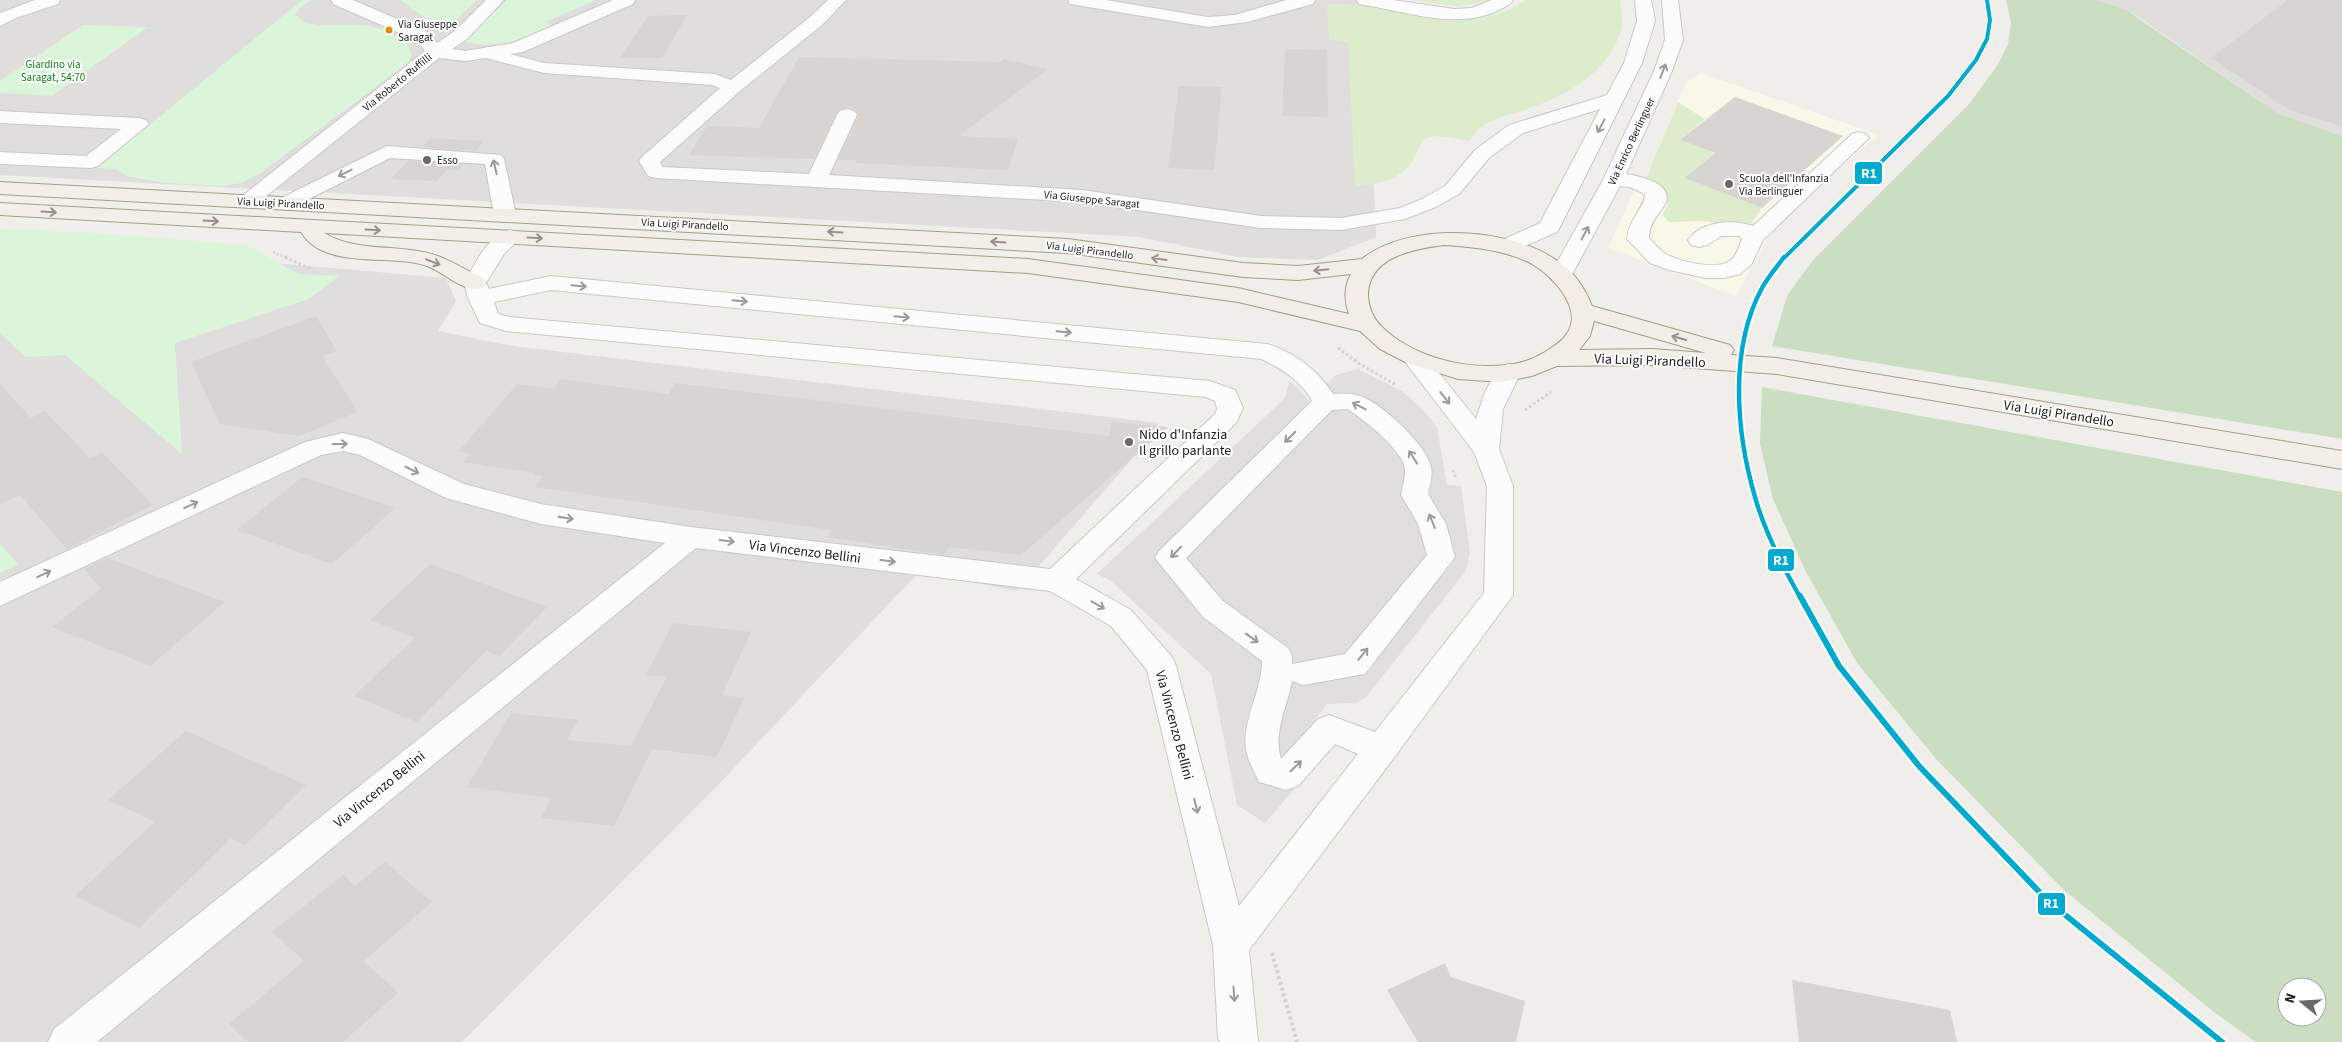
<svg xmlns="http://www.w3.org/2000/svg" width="2342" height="1042" viewBox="0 0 2342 1042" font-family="'Source Sans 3',sans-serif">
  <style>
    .residential { fill: #dfdedc }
    .education { fill: #f8f7e8 }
    .grass { fill: #ddeccb }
    .forest { fill: #cbdec1; fill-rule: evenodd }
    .park { fill: #daf5da }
    .parking { fill: #e0dfde }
    .building { fill: #d7d4d2 }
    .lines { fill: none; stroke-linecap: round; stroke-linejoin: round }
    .minor-casing { stroke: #c9c8c7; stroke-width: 2 }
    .major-casing { stroke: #a79c86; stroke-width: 2 }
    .path-far2 { stroke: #dccecd; stroke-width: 2.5; stroke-dasharray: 2 2; stroke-linecap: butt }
    .path-far1 { stroke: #dccecd; stroke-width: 3; stroke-dasharray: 2.5 2.5; stroke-linecap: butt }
    .path { stroke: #dccecd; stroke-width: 4; stroke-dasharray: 3 3; stroke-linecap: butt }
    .minor { fill: #fdfcfc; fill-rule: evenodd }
    .major { fill: #f3ede7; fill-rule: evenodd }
    .rail-1-far2-casing { stroke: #fff; stroke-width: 6 }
    .rail-1-far1-casing { stroke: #fff; stroke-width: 8 }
    .rail-1-casing { stroke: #fff; stroke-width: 10 }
    .rail-1-far2 { stroke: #00a9ce; stroke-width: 4 }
    .rail-1-far1 { stroke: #00a9ce; stroke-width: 4.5 }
    .rail-1 { stroke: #00a9ce; stroke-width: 6 }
    .oneway { stroke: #9a9a9a }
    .oneway2 { stroke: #95928e }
    .bus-dot { fill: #d79205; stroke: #fff; stroke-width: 2 }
    .poi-dot { fill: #6a6968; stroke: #fff; stroke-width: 2 }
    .labels { text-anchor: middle; stroke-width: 4; stroke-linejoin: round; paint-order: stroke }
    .far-bus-label { font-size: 11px; fill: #222; stroke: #fff; text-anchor: start }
    .far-park-label { font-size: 11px; fill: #0c8416; stroke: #fff }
    .far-street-label { font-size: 11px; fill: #222; stroke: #fff }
    .far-poi-label { font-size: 11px; fill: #222; stroke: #fff; text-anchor: start }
    .street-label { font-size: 14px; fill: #222; stroke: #fff }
    .poi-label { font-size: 14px; fill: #222; stroke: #fff; text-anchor: start }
    .line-badge { stroke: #fff; stroke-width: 2 }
    .badge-label { font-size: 14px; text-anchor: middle; font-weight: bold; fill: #fff }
  </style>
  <rect width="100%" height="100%" fill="#f0eeeb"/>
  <!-- residential -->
  <path class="residential" d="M 0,0 L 1366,0 L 1376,237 L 1318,260 L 1238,257 L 1140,237 L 0,175 Z
    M 2096,0 L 2342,0 L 2342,136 L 2277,113 L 2147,23 L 2126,10 Z
    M 0,239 L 446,278 L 456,301 L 438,331 L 513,346 L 1159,423 L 1132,459 L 1017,591 L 919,572 L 717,786 L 462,1042 L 0,1042 Z"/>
  <!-- education -->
  <path class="education" d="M 1701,73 L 1879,135 L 1811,190 L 1775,225 L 1736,296 L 1608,248 L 1635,189 L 1645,179 L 1686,82 Z"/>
  <!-- grass -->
  <path class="grass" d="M 1415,0 L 1489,0 L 1459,7 Z
    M 1525,0 L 1620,0 C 1634,59 1571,95 1524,110 C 1504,117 1479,120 1470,141 C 1458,140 1438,133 1427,138 C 1419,142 1419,150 1415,157 C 1405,178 1376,186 1355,186 L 1348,42 L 1329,40 L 1327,4 C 1385,0 1449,33 1506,11 C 1512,9 1519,4 1525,0 Z
    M 1678,102 L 1705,119 L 1680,140 L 1714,153 L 1686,178 L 1762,208 L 1750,225 L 1735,226 L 1704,221 L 1669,222 L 1662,215 L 1668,205 L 1661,186 L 1645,180 Z"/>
  <!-- forest -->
  <path class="forest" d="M 2006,0 L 2096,0 L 2126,10 L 2277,113 L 2342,136 L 2342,439 L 1772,346 L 1787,296 L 1813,260 L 1970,103 L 1997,66 L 2008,44 L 2011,23 Z
    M 1762,387 L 2342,492 L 2342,1042 L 2256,1042 L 2215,1013 L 2064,890 L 1937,760 L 1857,663 L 1805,570 L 1773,499 L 1760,444 ZM 2287,987 L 2317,987 L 2317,1017 L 2287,1017 Z"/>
  <!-- park -->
  <path class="park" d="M 302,0 L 311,0 L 299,9 L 295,15 C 300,20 305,23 312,24 C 328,27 345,23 362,25 C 378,26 421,41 409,62 L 262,172 L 241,183 L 223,186 L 166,183 L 126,176 L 116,169 L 97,168 Z
    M 400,0 L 477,0 L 445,31 Z
    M 507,0 L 596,0 L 546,22 L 555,26 C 524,39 496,51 463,41 Z
    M 83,25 L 148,27 L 52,96 L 0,93 L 0,81 Z
    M 0,229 L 98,233 L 246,245 L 299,274 L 339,276 L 309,299 L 175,343 L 182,454 L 65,355 L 26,357 L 0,333 Z
    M 0,544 L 19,565 L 0,573 Z"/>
  <!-- parking -->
  <path class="parking" d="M 1205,0 L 1289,0 L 1242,15 L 1220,17 L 1189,14 Z
    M 1358,369 L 1402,391 L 1424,411 L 1437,427 L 1447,485 L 1461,486 L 1470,552 L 1466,571 L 1366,697 L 1357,703 L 1327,704 L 1288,755 L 1319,760 L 1265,823 L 1237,805 L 1211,674 L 1111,581 L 1097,574 L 1285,398 L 1290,380 L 1311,403 L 1320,389 L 1336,375 Z"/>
  <!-- building -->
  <path class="building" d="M 2288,0 L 2342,0 L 2342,126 L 2290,110 L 2211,58 Z
    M 687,15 L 662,58 L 620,58 L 648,16 Z
    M 1285,49 L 1327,50 L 1328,117 L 1282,116 Z
    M 799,57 L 1001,62 L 1003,59 L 1048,69 L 959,136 L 1018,139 L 1008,170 L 856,163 L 857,160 L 838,160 L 859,116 L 856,110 L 848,107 L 839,109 L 836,114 L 814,159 L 689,155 L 707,126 L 759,128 Z
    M 1179,86 L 1222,87 L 1214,170 L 1168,168 Z
    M 1735,97 L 1843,136 L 1762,208 L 1685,178 L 1715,153 L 1680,140 Z
    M 430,138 L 484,141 L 475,151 L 422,147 Z
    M 408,161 L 463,164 L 458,170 L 447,170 L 437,181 L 391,179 Z
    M 316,316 L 337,351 L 322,356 L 358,412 L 299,436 L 220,424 L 191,362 Z
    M 561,379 L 669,394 L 675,383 L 1109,436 L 1112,422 L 1168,427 L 1021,555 L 949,547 L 944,555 L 828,537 L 831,530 L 535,487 L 543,476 L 533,475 L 535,473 L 463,462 L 471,454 L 459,451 L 517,384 L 555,389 Z
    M 0,384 L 31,418 L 45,411 L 90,458 L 102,452 L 153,505 L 67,549 L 20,495 L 0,504 Z
    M 302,477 L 342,490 L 395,508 L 332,564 L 237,530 Z
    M 107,558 L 225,602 L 150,666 L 52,627 L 101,589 L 84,569 Z
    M 430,564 L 547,607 L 500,656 L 486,651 L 417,722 L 354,696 L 415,638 L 370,620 Z
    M 673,623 L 751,632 L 722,695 L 744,698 L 717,757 L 652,749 L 614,826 L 541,818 L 551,798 L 467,787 L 511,713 L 578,720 L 567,740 L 631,746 L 667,677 L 646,675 Z
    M 186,731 L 306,785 L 245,845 L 231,838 L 139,928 L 75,896 L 155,822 L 108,800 Z
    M 385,862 L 432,902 L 364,961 L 398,993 L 343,1042 L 247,1042 L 229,1024 L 304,961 L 272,932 L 343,875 L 355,886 Z
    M 1445,963 L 1451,977 L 1525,1001 L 1516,1042 L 1418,1042 L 1387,990 Z
    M 1792,980 L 1950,1010 L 1957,1042 L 1799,1042 Z"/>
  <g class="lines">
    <defs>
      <path id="minor" d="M 35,0 L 60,0 L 58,4 L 16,18 L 0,26 L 0,13 Z
        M 331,0 L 353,0 L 430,33 L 437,43 L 455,31 L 486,0 L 504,0 L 467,39 L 452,49 L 465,51 L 513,43 L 613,0 L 635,0 L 633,4 L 523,52 L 510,54 L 544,63 L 715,74 L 731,80 L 810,17 L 828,0 L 846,0 L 822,25 L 740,91 L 660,162 L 662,167 L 809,174 L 837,115 L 840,111 L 847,109 L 854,111 L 857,115 L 829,175 L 1082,190 L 1261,216 L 1341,218 L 1400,208 L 1422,199 L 1445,186 L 1475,150 L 1509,125 L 1607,95 L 1624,63 L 1637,21 L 1635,0 L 1651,0 L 1655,21 L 1642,63 L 1560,227 L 1557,232 L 1508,253 L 1500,251 L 1497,246 L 1500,241 L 1540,223 L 1600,109 L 1523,133 L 1489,158 L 1459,194 L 1436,207 L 1405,219 L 1341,230 L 1261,228 L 1082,202 L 655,178 L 648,176 L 639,161 L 642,157 L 720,88 L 712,85 L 544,73 L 486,58 L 465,61 L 439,58 L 255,205 L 248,207 L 241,205 L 238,201 L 241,197 L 425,51 L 418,41 L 333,4 Z
        M 1068,0 L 1106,0 L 1208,17 L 1235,15 L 1286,0 L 1315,0 L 1313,4 L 1247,22 L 1208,27 L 1070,4 Z
        M 1357,0 L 1393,0 L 1454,9 L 1472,8 L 1492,0 L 1513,0 C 1510,5 1506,6 1501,9 C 1459,31 1408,12 1365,5 L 1359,4 Z
        M 1662,0 L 1678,0 L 1683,40 L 1672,71 L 1626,174 C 1640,176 1677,184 1664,206 C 1656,219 1650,221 1649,238 C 1654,243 1660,250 1666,254 C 1680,262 1718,271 1731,260 C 1737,255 1739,246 1742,239 L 1739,236 L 1722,236 L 1707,245 L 1699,247 L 1691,245 L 1688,240 C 1701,221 1733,219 1753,226 L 1852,134 L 1859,132 L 1866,134 L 1869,138 L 1763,240 L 1751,265 L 1740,274 L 1725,278 L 1706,278 L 1669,270 L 1650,263 L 1627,239 C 1629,218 1644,209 1645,194 L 1630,187 L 1620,186 L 1569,280 L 1561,282 L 1553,280 L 1550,275 L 1603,180 L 1654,71 L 1665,40 Z
        M 0,111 L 139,118 L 146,120 L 149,124 L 98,166 L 91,168 L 0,164 L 0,152 L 86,156 L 121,129 L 0,123 Z
        M 387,146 L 501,155 L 504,159 L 516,215 L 513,220 L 505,221 L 497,220 L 494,215 L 485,164 L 390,158 L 293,207 L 286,209 L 279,207 L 276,203 L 279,199 Z
        M 510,230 L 518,232 L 521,237 L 504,254 L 486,283 L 489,289 L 551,276 L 1267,344 C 1294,352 1318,370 1333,394 C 1342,393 1351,393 1360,396 C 1381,403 1426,444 1431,467 C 1433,476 1430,485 1428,494 L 1446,524 L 1455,557 L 1365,674 L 1303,685 L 1292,681 C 1287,708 1273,731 1281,759 L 1318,719 L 1329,715 L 1375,732 L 1484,593 L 1487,486 L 1474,452 L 1403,359 L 1406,354 L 1415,351 L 1424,354 L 1476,419 L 1485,392 L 1500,366 L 1509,364 L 1518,366 L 1521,372 L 1503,409 L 1499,449 L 1513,486 L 1513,595 L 1393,759 L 1249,950 L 1258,1042 L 1220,1042 L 1218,1038 L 1213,945 L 1147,670 L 1111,626 L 1050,591 L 696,548 L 97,1042 L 48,1042 L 54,1029 L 665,543 L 541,524 L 446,498 L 360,455 L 343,451 L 321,455 L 0,606 L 0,582 L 305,442 L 343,433 L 368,439 L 464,484 L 541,504 L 691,527 L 1050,569 L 1216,413 L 1217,408 L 1215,401 L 1206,397 L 506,331 L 480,323 L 468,298 L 464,283 C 475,264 487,236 510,230 ZM 551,290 L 1262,359 C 1281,369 1302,381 1312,401 L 1159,551 L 1155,558 L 1203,617 L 1262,661 C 1262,691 1242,720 1246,749 C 1248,761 1254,771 1259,782 L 1286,790 L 1298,786 L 1335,744 L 1358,754 L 1239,906 L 1176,666 L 1172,657 L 1131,610 L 1076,579 L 1236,423 L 1243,408 L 1235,390 L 1210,381 L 509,317 L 498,314 L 494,302 ZM 1347,409 C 1362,417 1398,448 1404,464 C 1407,474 1403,485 1401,495 L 1418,524 L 1427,555 L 1345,654 L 1292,664 L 1292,656 L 1288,648 L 1223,601 L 1186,558 L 1332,410 Z"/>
      <path id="major" d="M 0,182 L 1068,239 L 1243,263 L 1298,266 L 1362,259 C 1410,220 1518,227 1564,266 C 1577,276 1586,291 1592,306 L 1730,345 L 1734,350 L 1731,355 L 1777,358 L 2342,451 L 2342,469 L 1777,374 L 1652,365 L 1557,366 L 1532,376 L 1502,382 L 1458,379 L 1407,363 L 1380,349 L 1360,331 L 1238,302 L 1028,273 L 324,233 C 354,251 390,245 423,252 C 446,256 462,269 483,278 L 486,283 L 483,288 C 462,293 446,273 427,266 C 391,253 324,271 301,232 L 0,215 L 0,203 L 1028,259 L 1238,288 L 1349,314 C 1344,301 1344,286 1351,274 L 1298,280 L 1243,277 L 1068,253 L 0,194 ZM 1444,245 C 1474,247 1506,250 1532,264 C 1553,276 1585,310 1566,335 C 1561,342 1553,347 1545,352 C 1535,358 1525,362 1514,364 C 1470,371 1415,359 1382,327 C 1374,319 1369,309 1368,297 C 1367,257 1413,249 1444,245 ZM 1594,321 L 1706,353 L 1652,349 L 1579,350 L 1590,336 Z"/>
    </defs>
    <!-- minor casing -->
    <use href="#minor" class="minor-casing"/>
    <!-- major casing -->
    <use href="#major" class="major-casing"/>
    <!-- path-far2 -->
    <path class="path-far2" d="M 273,252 L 288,258"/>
    <!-- path-far1 -->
    <path class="path-far1" d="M 285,257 L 311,269
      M 1338,348 L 1360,364 L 1396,385
      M 1525,410 L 1551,392
      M 1453,470 L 1456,479"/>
    <!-- path -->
    <path class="path" d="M 1272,953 L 1297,1042"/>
    <!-- minor -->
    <use href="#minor" class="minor"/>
    <!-- major -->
    <use href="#major" class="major"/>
    <defs>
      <path id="rail-1-far2" d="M 1784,258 L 1948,96 L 1976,60 L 1987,39 L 1990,20 L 1987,0"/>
      <path id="rail-1-far1" d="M 1784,257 C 1777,267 1768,277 1762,288 C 1729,349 1736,432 1755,497 C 1764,530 1783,567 1800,597"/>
      <path id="rail-1" d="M 1800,596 L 1839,666 L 1919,766 L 2048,901 L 2222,1042"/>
    </defs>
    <!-- rail-1-far2 casing -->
    <use href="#rail-1-far2" class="rail-1-far2-casing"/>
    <!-- rail-1-far1 casing -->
    <use href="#rail-1-far1" class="rail-1-far1-casing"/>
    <!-- rail-1 casing -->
    <use href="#rail-1" class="rail-1-casing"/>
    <!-- rail-1-far2 -->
    <use href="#rail-1-far2" class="rail-1-far2"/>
    <!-- rail-1-far1 -->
    <use href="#rail-1-far1" class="rail-1-far1"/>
    <!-- rail-1 -->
    <use href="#rail-1" class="rail-1"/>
  </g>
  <!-- one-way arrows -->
  <defs><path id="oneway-shaft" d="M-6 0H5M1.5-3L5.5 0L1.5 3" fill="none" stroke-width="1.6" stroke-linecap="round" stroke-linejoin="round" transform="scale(1.25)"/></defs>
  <g class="oneway">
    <use href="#oneway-shaft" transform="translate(1663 71) rotate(-69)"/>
    <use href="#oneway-shaft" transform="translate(1601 126) rotate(118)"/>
    <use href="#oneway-shaft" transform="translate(495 167) rotate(-103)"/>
    <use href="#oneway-shaft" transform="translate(345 173) rotate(153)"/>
    <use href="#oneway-shaft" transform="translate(1585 233) rotate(-62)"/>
    <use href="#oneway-shaft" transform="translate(579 286) rotate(5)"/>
    <use href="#oneway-shaft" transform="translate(740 301) rotate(5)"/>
    <use href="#oneway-shaft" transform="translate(902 317) rotate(5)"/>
    <use href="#oneway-shaft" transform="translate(1064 332) rotate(5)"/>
    <use href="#oneway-shaft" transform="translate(1445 398) rotate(52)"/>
    <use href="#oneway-shaft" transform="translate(1359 406) rotate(-153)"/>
    <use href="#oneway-shaft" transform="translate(1290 437) rotate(135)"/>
    <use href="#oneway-shaft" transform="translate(340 444) rotate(-2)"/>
    <use href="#oneway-shaft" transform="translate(1413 457) rotate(-122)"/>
    <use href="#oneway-shaft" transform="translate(412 470) rotate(26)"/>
    <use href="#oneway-shaft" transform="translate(191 505) rotate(-25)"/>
    <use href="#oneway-shaft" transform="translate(566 518) rotate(9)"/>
    <use href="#oneway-shaft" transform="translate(1432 521) rotate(-112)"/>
    <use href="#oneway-shaft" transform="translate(727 541) rotate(7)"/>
    <use href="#oneway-shaft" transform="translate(1176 552) rotate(134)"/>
    <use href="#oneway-shaft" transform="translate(888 561) rotate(7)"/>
    <use href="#oneway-shaft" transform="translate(44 574) rotate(-25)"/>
    <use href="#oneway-shaft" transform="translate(1098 605) rotate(29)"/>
    <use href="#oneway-shaft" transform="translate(1252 638) rotate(36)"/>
    <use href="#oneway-shaft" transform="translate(1363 654) rotate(-51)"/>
    <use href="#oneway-shaft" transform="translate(1296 766) rotate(-44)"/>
    <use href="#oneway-shaft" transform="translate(1196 806) rotate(76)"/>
    <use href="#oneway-shaft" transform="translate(1234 994) rotate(86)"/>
  </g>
  <g class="oneway2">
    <use href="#oneway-shaft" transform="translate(49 212) rotate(3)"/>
    <use href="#oneway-shaft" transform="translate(211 221) rotate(3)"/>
    <use href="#oneway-shaft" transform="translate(373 230) rotate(3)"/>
    <use href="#oneway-shaft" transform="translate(835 232) rotate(-177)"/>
    <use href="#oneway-shaft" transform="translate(535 238) rotate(3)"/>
    <use href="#oneway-shaft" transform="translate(998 242) rotate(-176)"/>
    <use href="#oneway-shaft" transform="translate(1159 259) rotate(-172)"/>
    <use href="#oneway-shaft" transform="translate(433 262) rotate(21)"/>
    <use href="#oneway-shaft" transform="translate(1321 270) rotate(174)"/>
    <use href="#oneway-shaft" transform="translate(1679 338) rotate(-164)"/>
  </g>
  <!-- markers -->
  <circle class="bus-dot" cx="389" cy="30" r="4.5"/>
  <g class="poi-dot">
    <circle cx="427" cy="160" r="5"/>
    <circle cx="1729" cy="184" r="5"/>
    <circle cx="1129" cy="442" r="5"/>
  </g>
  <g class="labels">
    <!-- far-bus labels -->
    <g class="far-bus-label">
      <text x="398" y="28">Via Giuseppe<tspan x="398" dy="13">Saragat</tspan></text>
    </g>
    <!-- far-park labels -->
    <g class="far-park-label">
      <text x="53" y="68">Giardino via<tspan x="53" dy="13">Saragat, 54:70</tspan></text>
    </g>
    <!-- far-street labels -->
    <g class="far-street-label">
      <text transform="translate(397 82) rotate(-39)" y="4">Via Roberto Ruffilli</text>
      <text transform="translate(1631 141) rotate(-65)" y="4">Via Enrico Berlinguer</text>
      <text transform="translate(1092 199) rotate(6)" y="4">Via Giuseppe Saragat</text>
      <text transform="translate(281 203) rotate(3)" y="4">Via Luigi Pirandello</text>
      <text transform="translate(685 224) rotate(3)" y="4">Via Luigi Pirandello</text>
      <text transform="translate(1090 250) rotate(7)" y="4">Via Luigi Pirandello</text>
    </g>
    <!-- far-poi labels -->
    <g class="far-poi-label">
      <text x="437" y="164">Esso</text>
      <text x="1739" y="182">Scuola dell'Infanzia<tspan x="1739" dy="13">Via Berlinguer</tspan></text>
    </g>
    <!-- street labels -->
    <g class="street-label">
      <text transform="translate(1650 360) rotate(2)" y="5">Via Luigi Pirandello</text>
      <text transform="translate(2059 413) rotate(9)" y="5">Via Luigi Pirandello</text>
      <text transform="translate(805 551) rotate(7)" y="5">Via Vincenzo Bellini</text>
      <text transform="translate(1175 725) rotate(75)" y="5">Via Vincenzo Bellini</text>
      <text transform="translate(379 789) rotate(-39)" y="5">Via Vincenzo Bellini</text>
    </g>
    <!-- poi labels -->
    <g class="poi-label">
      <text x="1139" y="439">Nido d'Infanzia<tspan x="1139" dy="16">Il grillo parlante</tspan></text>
    </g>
  </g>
  <g class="line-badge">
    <rect x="1854" y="161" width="29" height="24" rx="5" fill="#00a9ce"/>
    <rect x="1767" y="548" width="28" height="24" rx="5" fill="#00a9ce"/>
    <rect x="2037" y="892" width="29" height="24" rx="5" fill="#00a9ce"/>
  </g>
  <g class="badge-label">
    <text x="1869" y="178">R1</text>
    <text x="1781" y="565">R1</text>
    <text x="2051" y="908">R1</text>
  </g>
  <!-- north arrow -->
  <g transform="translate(2302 1002) rotate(288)"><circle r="24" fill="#ffffff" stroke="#a7a7a7"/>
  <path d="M0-4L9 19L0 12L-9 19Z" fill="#6a6968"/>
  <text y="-8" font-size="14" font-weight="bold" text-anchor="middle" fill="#222222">N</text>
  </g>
</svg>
